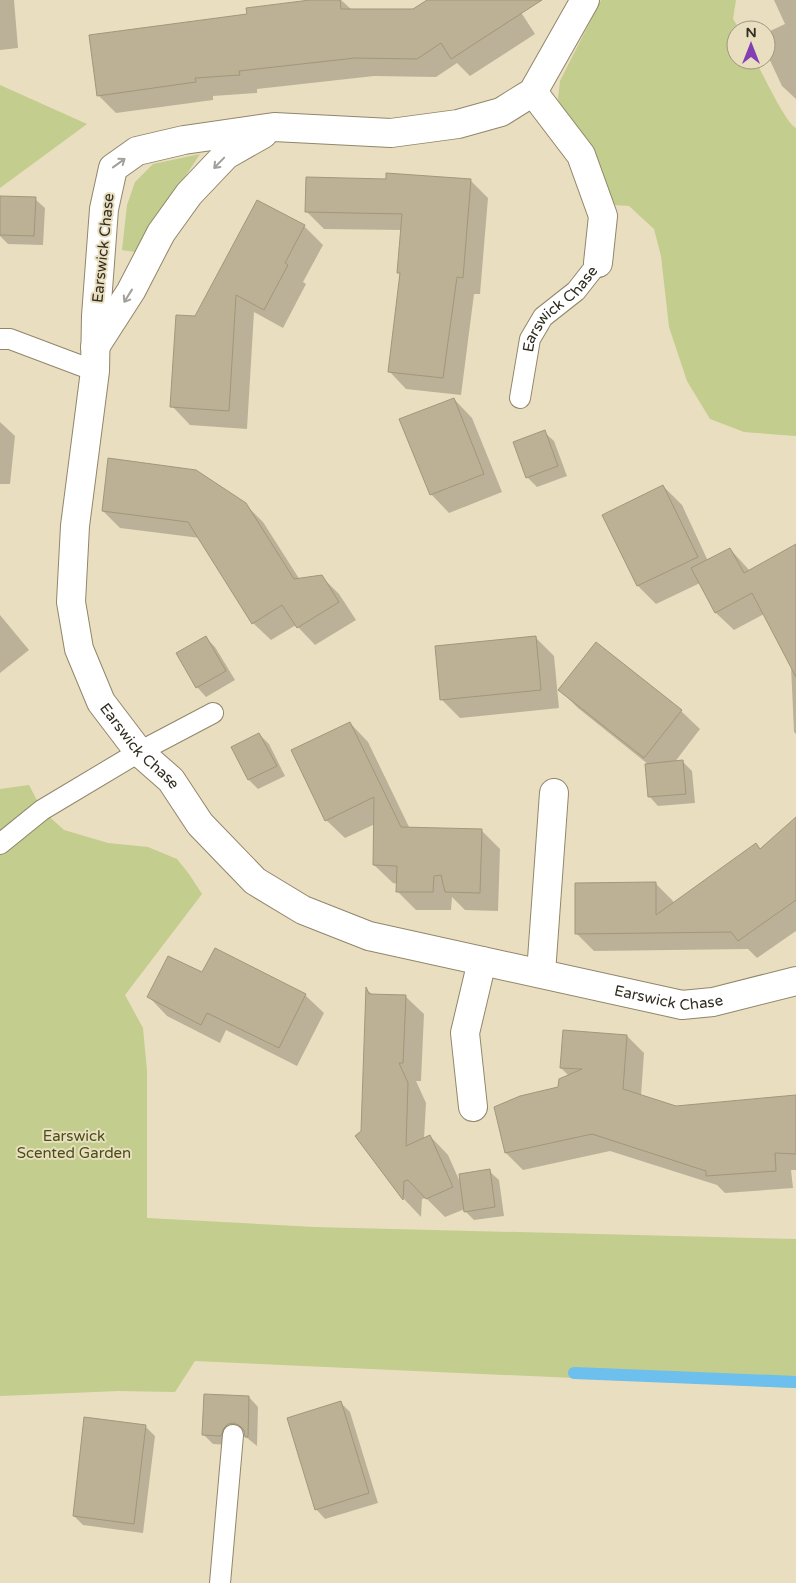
<svg xmlns="http://www.w3.org/2000/svg" width="796" height="1583" viewBox="0 0 796 1583" font-family="'Varela Round',sans-serif">
  <style>
    .green { fill: #c2cd8e }
    .shadow { fill: #0003 }
    .lines { fill: none; stroke-linecap: round; stroke-linejoin: round }
    .stream { stroke: #6dbfed; stroke-width: 12 }
    .building { fill: #bcb194; stroke: #a1977a }
    .service-casing { stroke: #91866a; stroke-width: 22 }
    .minor-casing { stroke: #91866a; stroke-width: 30 }
    .service { stroke: #fff; stroke-width: 20 }
    .minor { stroke: #fff; stroke-width: 28 }
    .oneway { stroke: #a2a09b }
    .labels { text-anchor: middle; stroke-width: 4; stroke-linejoin: round; paint-order: stroke }
    .street-label { font-size: 15px; fill: #312d21; stroke: #e9debf }
    .park-label { font-size: 15px; fill: #485016; stroke: #e9debf }
  </style>
  <rect width="100%" height="100%" fill="#e9debf"/>
  <!-- green -->
  <path class="green" d="M 601,0 L 736,0 L 733,19 L 740,30 L 736,30 L 736,60 L 755,60 C 762,72 786,124 796,128 L 796,436 L 744,432 L 710,419 L 687,381 L 669,327 L 661,256 L 654,229 L 629,206 L 614,205 L 596,154 L 562,115 L 558,99 L 560,81 Z
    M 0,85 L 87,124 L 0,188 Z
    M 200,154 L 135,252 L 122,250 L 127,205 L 135,182 L 153,164 Z
    M 29,785 L 42,810 L 64,830 L 108,843 L 148,847 L 177,859 L 189,874 L 202,894 L 125,995 L 143,1028 L 147,1071 L 147,1218 L 314,1227 L 796,1239 L 796,1388 L 195,1361 L 175,1392 L 119,1391 L 0,1396 L 0,789 Z"/>
  <!-- shadow -->
  <path class="shadow" d="M 0,0 L 14,0 L 18,48 L 0,50 Z
    M 320,0 L 341,0 L 352,10 L 413,10 L 429,0 L 513,0 L 535,34 L 470,76 L 457,63 L 436,77 L 374,76 L 257,89 L 257,93 L 213,96 L 213,100 L 116,113 L 98,95 L 248,15 Z
    M 774,0 L 796,0 L 796,99 L 782,86 L 766,52 L 766,33 L 785,24 Z
    M 470,180 L 488,198 L 480,294 L 474,294 L 461,395 L 406,389 L 389,371 L 401,275 L 399,272 L 402,230 L 324,229 L 306,211 Z
    M 0,197 L 35,199 L 45,208 L 43,245 L 8,244 L 0,236 Z
    M 304,226 L 323,245 L 303,282 L 306,284 L 283,328 L 254,312 L 247,429 L 190,425 L 172,406 L 196,317 Z
    M 454,399 L 472,418 L 502,492 L 449,513 L 431,494 Z
    M 0,422 L 15,436 L 10,484 L 0,484 Z
    M 544,432 L 554,441 L 567,476 L 537,487 L 527,477 Z
    M 663,486 L 682,505 L 708,561 L 730,549 L 750,571 L 796,552 L 796,734 L 794,732 L 791,666 L 764,614 L 734,630 L 716,613 L 700,583 L 656,604 L 638,586 Z
    M 245,504 L 263,522 L 300,580 L 322,577 L 339,594 L 356,620 L 315,645 L 296,625 L 271,640 L 253,623 L 200,538 L 120,528 L 103,511 Z
    M 0,615 L 29,650 L 0,673 Z
    M 535,637 L 554,656 L 559,708 L 460,718 L 442,700 Z
    M 206,638 L 215,647 L 235,680 L 206,697 L 197,687 Z
    M 596,644 L 681,711 L 700,729 L 674,763 L 683,762 L 692,771 L 695,803 L 658,806 L 649,796 L 649,765 L 578,708 L 560,690 Z
    M 350,723 L 368,742 L 410,829 L 481,830 L 500,849 L 498,911 L 465,910 L 452,897 L 451,910 L 416,910 L 397,891 L 398,884 L 393,883 L 374,865 L 375,824 L 345,838 L 326,820 Z
    M 259,734 L 269,744 L 285,776 L 258,789 L 249,780 L 233,748 Z
    M 796,819 L 796,931 L 757,958 L 748,949 L 594,951 L 576,933 L 655,883 L 673,901 L 673,904 L 761,850 Z
    M 203,974 L 305,995 L 324,1013 L 297,1066 L 226,1030 L 220,1043 L 167,1016 L 149,997 Z
    M 367,990 L 373,995 L 405,996 L 424,1014 L 421,1081 L 416,1081 L 426,1103 L 424,1139 L 430,1136 L 448,1155 L 460,1182 L 489,1171 L 499,1180 L 504,1216 L 474,1220 L 465,1211 L 465,1209 L 445,1217 L 426,1198 L 422,1199 L 421,1217 L 404,1199 L 357,1136 L 363,1132 Z
    M 627,1036 L 644,1053 L 641,1096 L 676,1107 L 796,1098 L 796,1170 L 791,1170 L 793,1188 L 725,1193 L 717,1185 L 610,1151 L 523,1170 L 506,1153 L 496,1108 L 559,1089 L 569,1076 L 561,1068 Z
    M 249,1397 L 258,1407 L 257,1446 L 246,1437 L 245,1433 L 244,1432 L 238,1433 L 230,1445 L 213,1444 L 204,1435 Z
    M 341,1403 L 350,1412 L 378,1503 L 325,1519 L 316,1509 Z
    M 145,1426 L 155,1436 L 143,1533 L 83,1525 L 74,1516 Z"/>
  <g class="lines">
    <!-- stream -->
    <path class="stream" d="M 574,1373 L 796,1382"/>
  </g>
  <!-- building -->
  <path class="building" d="M 310,0 L 340,0 L 341,9 L 413,9 L 427,0 L 542,0 L 451,59 L 441,43 L 417,59 L 355,58 L 239,71 L 240,75 L 195,78 L 196,82 L 97,96 L 89,35 L 247,14 L 246,8 Z
    M 386,173 L 471,179 L 463,278 L 457,277 L 443,378 L 388,372 L 400,273 L 397,273 L 402,214 L 305,212 L 306,177 L 386,179 Z
    M 0,196 L 36,197 L 34,236 L 0,235 Z
    M 257,200 L 305,225 L 285,263 L 288,265 L 264,310 L 236,295 L 229,411 L 170,407 L 176,315 L 195,316 Z
    M 454,398 L 484,474 L 430,495 L 399,419 Z
    M 545,430 L 558,466 L 526,478 L 513,442 Z
    M 108,458 L 196,470 L 246,503 L 294,579 L 322,575 L 339,602 L 297,628 L 282,605 L 252,624 L 188,522 L 102,511 Z
    M 663,485 L 698,557 L 637,586 L 602,515 Z
    M 796,544 L 796,677 L 752,593 L 715,613 L 691,568 L 730,548 L 744,573 Z
    M 206,636 L 226,671 L 196,688 L 176,653 Z
    M 536,636 L 541,690 L 440,700 L 435,646 Z
    M 596,642 L 682,710 L 644,758 L 558,690 Z
    M 350,722 L 401,827 L 482,829 L 480,893 L 445,892 L 441,875 L 434,876 L 433,892 L 396,892 L 397,866 L 373,865 L 374,797 L 325,821 L 291,750 Z
    M 259,733 L 277,766 L 248,780 L 231,747 Z
    M 683,760 L 686,794 L 648,797 L 645,764 Z
    M 796,817 L 796,900 L 738,941 L 731,932 L 575,934 L 575,883 L 656,882 L 656,915 L 756,843 L 760,849 Z
    M 215,948 L 306,994 L 279,1048 L 207,1013 L 201,1025 L 147,997 L 168,956 L 202,972 Z
    M 366,987 L 369,994 L 406,995 L 403,1063 L 399,1063 L 408,1083 L 406,1146 L 430,1135 L 453,1187 L 426,1199 L 408,1180 L 404,1181 L 403,1200 L 355,1136 L 361,1131 Z
    M 563,1030 L 627,1035 L 623,1089 L 676,1106 L 796,1095 L 796,1154 L 775,1153 L 776,1171 L 706,1176 L 706,1171 L 592,1134 L 505,1153 L 494,1107 L 520,1096 L 558,1087 L 559,1079 L 582,1069 L 560,1068 Z
    M 490,1169 L 495,1207 L 464,1212 L 459,1174 Z
    M 204,1394 L 249,1396 L 248,1437 L 245,1437 L 244,1430 L 240,1426 L 234,1423 L 228,1424 L 224,1428 L 221,1436 L 202,1435 Z
    M 341,1401 L 369,1493 L 315,1510 L 287,1418 Z
    M 84,1417 L 146,1425 L 134,1524 L 73,1516 Z"/>
  <g class="lines">
    <defs>
      <g id="service">
        <path d="M 0,339 L 10,339 L 95,371"/>
        <path id="s1" d="M 520,398 L 530,339 L 543,317 L 576,291 L 598,263"/>
        <path d="M 0,844 L 42,810 L 139,752 L 213,713"/>
        <path d="M 220,1583 L 233,1435"/>
      </g>
      <g id="minor">
        <path id="s2" d="M 585,0 L 533,92 L 501,112 L 458,124 L 391,133 L 274,127 L 184,140 L 137,151 L 113,168 L 104,209 L 96,316 L 95,371 L 75,526 L 71,602 L 79,649 L 101,702 L 139,752 L 171,780 L 200,824 L 255,881 L 303,910 L 369,936 L 682,1005 L 713,1002 L 796,981"/>
        <path d="M 533,92 L 581,155 L 603,216 L 598,263"/>
        <path d="M 95,347 L 131,291 L 161,233 L 189,194 L 226,155 L 263,134"/>
        <path d="M 541,973 L 554,793"/>
        <path d="M 473,1107 L 465,1033 L 482,961"/>
      </g>
    </defs>
    <!-- service casing -->
    <use href="#service" class="service-casing"/>
    <!-- minor casing -->
    <use href="#minor" class="minor-casing"/>
    <!-- service -->
    <use href="#service" class="service"/>
    <!-- minor -->
    <use href="#minor" class="minor"/>
  </g>
  <!-- one-way arrows -->
  <defs><path id="oneway-shaft" d="M-6 0H5M1.5-3L5.5 0L1.5 3" fill="none" stroke-width="1.6" stroke-linecap="round" stroke-linejoin="round" transform="scale(1.25)"/></defs>
  <g class="oneway">
    <use href="#oneway-shaft" transform="translate(119 163) rotate(-36)"/>
    <use href="#oneway-shaft" transform="translate(219 163) rotate(134)"/>
    <use href="#oneway-shaft" transform="translate(128 296) rotate(122)"/>
  </g>
  <g class="labels">
    <!-- street labels -->
    <g class="street-label">
      <text transform="translate(103 248) rotate(-84)" y="5">Earswick Chase</text>
      <text dy="5" stroke="none"><textPath href="#s1" startOffset="102">Earswick Chase</textPath></text>
      <text dy="5" stroke="none"><textPath href="#s2" startOffset="1142">Earswick Chase</textPath></text>
      <text dy="5" stroke="none"><textPath href="#s2" startOffset="1754">Earswick Chase</textPath></text>
    </g>
    <!-- park labels -->
    <g class="park-label">
      <text x="74" y="1141">Earswick<tspan x="74" dy="17">Scented Garden</tspan></text>
    </g>
  </g>
  <!-- north arrow -->
  <g transform="translate(751 45)"><circle r="24" fill="#e9debf" stroke="#9f9780"/>
  <path d="M0-4L9 19L0 12L-9 19Z" fill="#823eb2"/>
  <text y="-8" font-size="14" font-weight="bold" text-anchor="middle" fill="#312d21">N</text>
  </g>
</svg>
